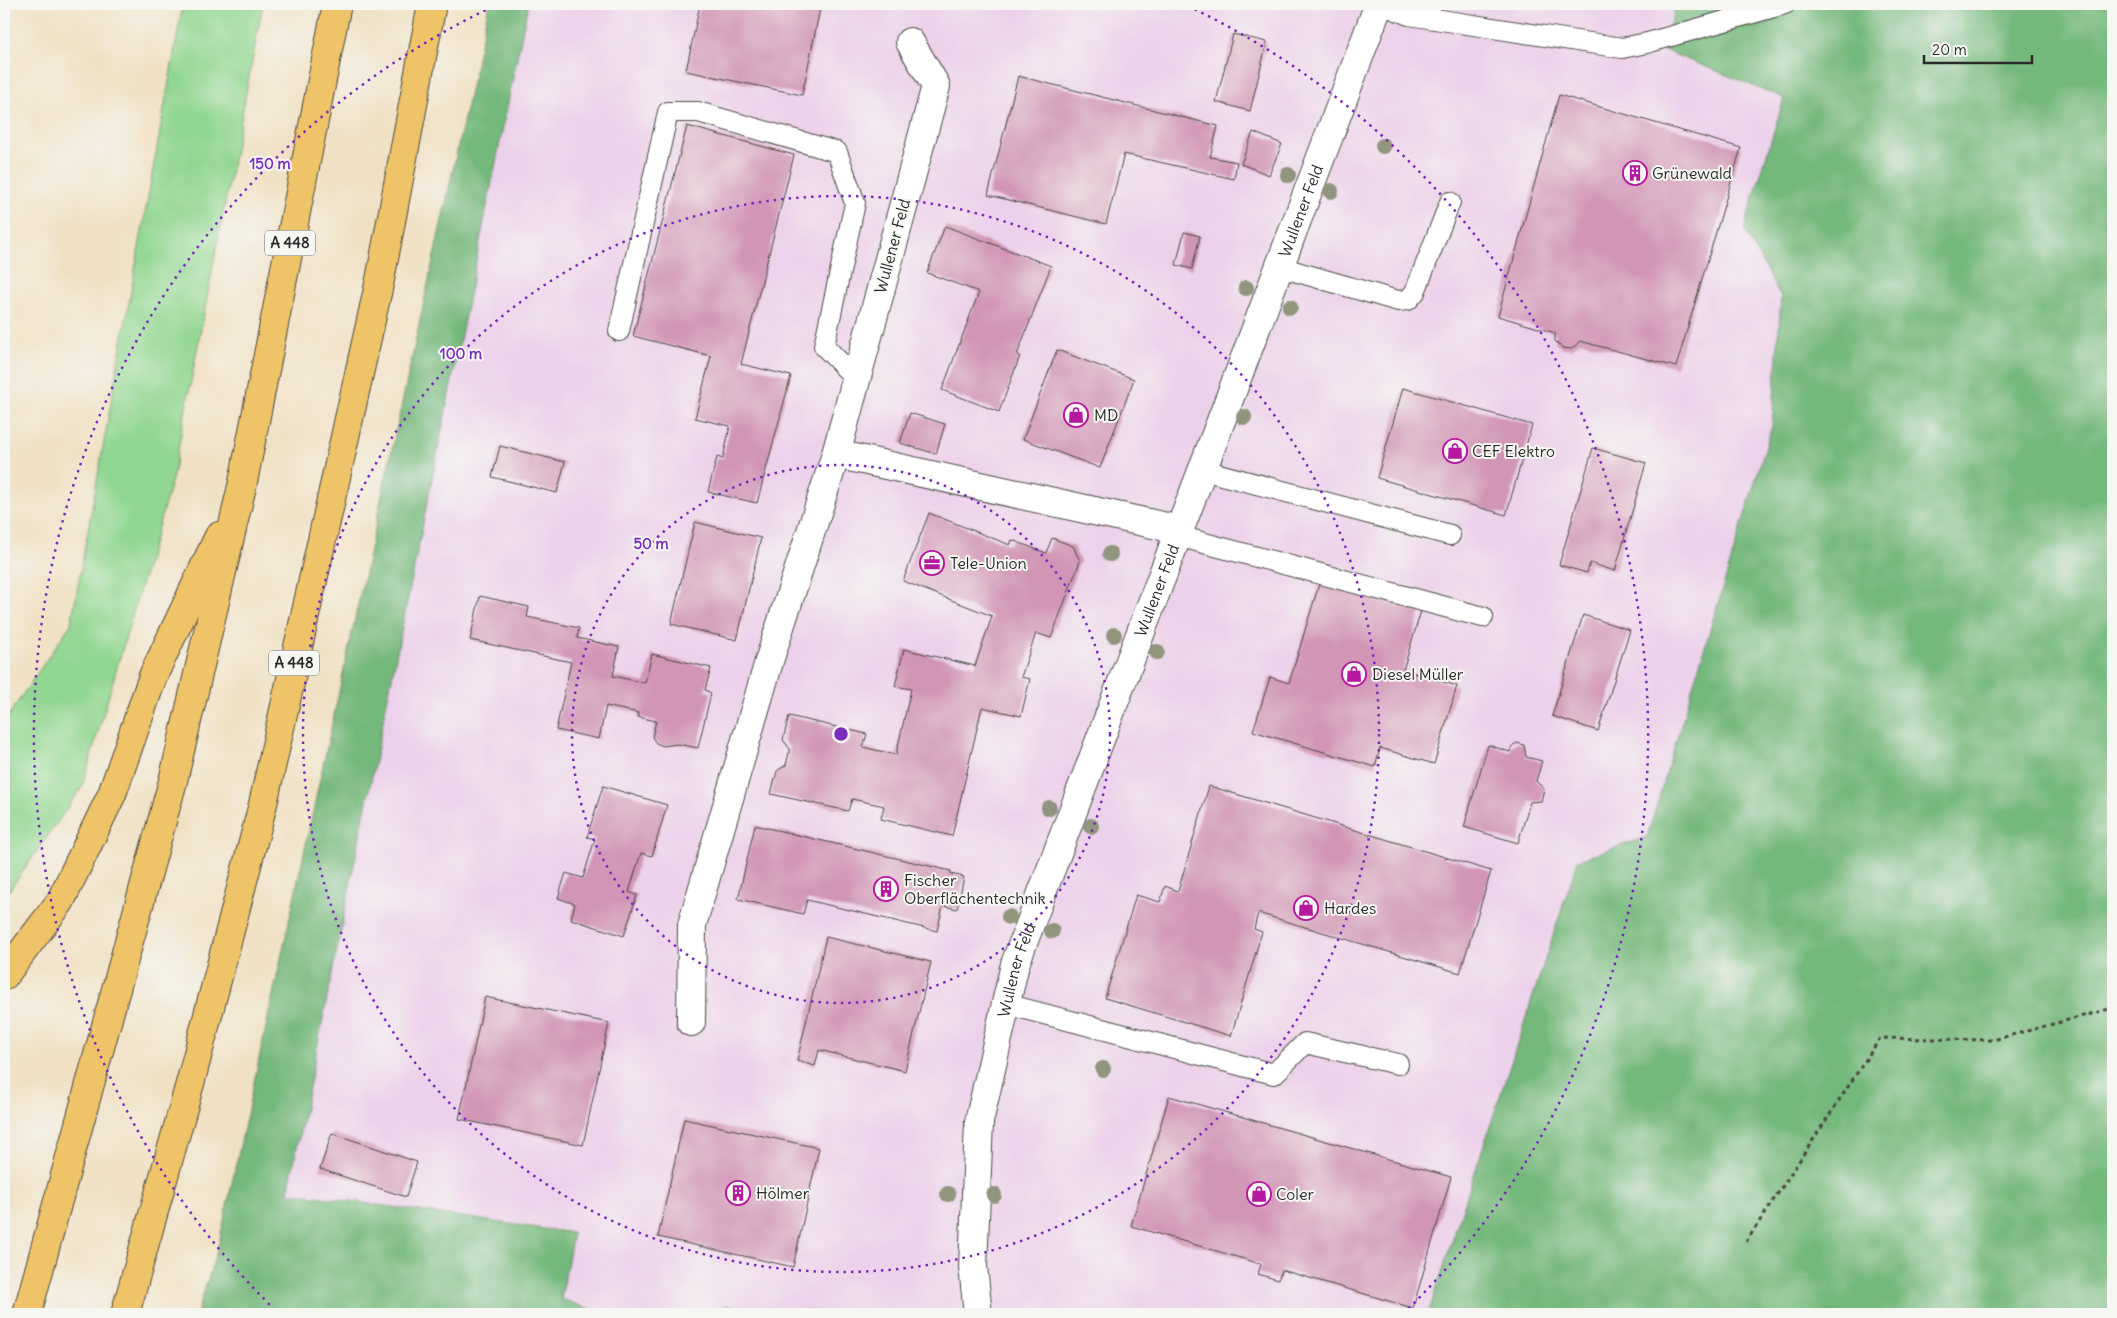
<svg xmlns="http://www.w3.org/2000/svg" width="2117" height="1318" viewBox="0 0 2117 1318" font-family="Delius,sans-serif">
  <style>
    .built { fill: #ecd1ea }
    .green { fill: #92d791; stroke: #5e815e }
    .forest { fill: #75b87b; stroke: #507253 }
    .building { fill: #d195b6 }
    .lines { fill: none; stroke-linecap: round; stroke-linejoin: round }
    .service-casing { stroke: #494642; stroke-width: 22 }
    .minor-casing { stroke: #494642; stroke-width: 30 }
    .motorway-casing { stroke: #494642; stroke-width: 30 }
    .path { stroke: #494642; stroke-width: 3; stroke-dasharray: 4 4; stroke-linecap: butt }
    .service { stroke: #fff; stroke-width: 20 }
    .minor { stroke: #fff; stroke-width: 28 }
    .motorway { stroke: #efc469; stroke-width: 28 }
    .tree { fill: #92957e }
    .ring { fill: none; stroke: #7b2cbf; stroke-width: 2.5; stroke-dasharray: 2.5 5 }
    .labels { text-anchor: middle; stroke-width: 4; stroke-linejoin: round; paint-order: stroke }
    .shield { fill: #f6f6f2; stroke: #686867; stroke-width: 1 }
    .shield-label { font-size: 15px; font-weight: bold; fill: #2b2b2b }
    .poi-label { font-size: 16px; fill: #2b2b2b; stroke: #f6f6f2; text-anchor: start }
    .street-label { font-size: 16px; fill: #2b2b2b; stroke: #f6f6f2 }
    .centre { fill: #7b2cbf; stroke: #f6f6f2; stroke-width: 2.5 }
    .ring-label { font-size: 15px; text-anchor: middle; font-weight: bold; fill: #7b2cbf; stroke: #f6f6f2; stroke-width: 4; stroke-linejoin: round; paint-order: stroke }
  </style>
  <rect width="100%" height="100%" fill="#f6f6f2"/>
  <filter id="ink" filterUnits="userSpaceOnUse"><feTurbulence type="fractalNoise" baseFrequency=".02" numOctaves="2"/><feDisplacementMap in="SourceGraphic" scale="10" xChannelSelector="R" yChannelSelector="G"/><feConvolveMatrix kernelMatrix="1 2 1 2 8 2 1 2 1" color-interpolation-filters="sRGB"/></filter>
  <filter id="wash" filterUnits="userSpaceOnUse"><feTurbulence type="fractalNoise" baseFrequency=".0096" numOctaves="4" result="noise"/><feDisplacementMap in="SourceGraphic" scale="20" xChannelSelector="R" yChannelSelector="G"/><feGaussianBlur stdDeviation="1.12" result="paint"/><feColorMatrix in="noise" values="0 0 0 0 0 0 0 0 0 0 0 0 0 0 0 0 0 1.4 0 .05"/><feComposite in="paint" operator="in"/></filter>
  <g filter="url(#wash)">
    <rect width="100%" height="100%" fill="#f0e1c4"/>
    <!-- built -->
    <path class="built" d="M 528,4 L 1677,4 L 1661,50 L 1784,98 L 1744,229 L 1781,297 L 1772,426 L 1647,837 L 1578,861 L 1428,1314 L 860,1314 L 724,1306 L 720,1314 L 605,1314 L 561,1299 L 573,1232 L 288,1192 Z"/>
    <!-- green -->
    <path class="green" d="M 183,4 L 263,4 L 173,476 L 82,787 L 4,898 L 4,722 L 71,624 Z"/>
    <!-- forest -->
    <path class="forest" d="M 489,4 L 528,4 L 288,1192 L 573,1233 L 561,1299 L 605,1314 L 197,1314 L 218,1247 Z
      M 1677,4 L 2113,4 L 2113,1314 L 1428,1314 L 1578,860 L 1647,837 L 1772,426 L 1781,297 L 1744,229 L 1784,98 L 1661,49 Z
      M 724,1306 L 856,1314 L 720,1314 Z"/>
    <g id="blocks">
      <!-- building -->
      <path class="building" d="M 700,4 L 821,4 L 802,95 L 686,71 Z
        M 1233,34 L 1267,42 L 1250,111 L 1216,102 Z
        M 1018,76 L 1218,126 L 1210,157 L 1237,162 L 1234,179 L 1124,154 L 1106,224 L 988,195 Z
        M 1559,95 L 1741,148 L 1676,367 L 1580,341 L 1572,349 L 1562,348 L 1555,341 L 1555,333 L 1498,316 Z
        M 687,126 L 794,155 L 741,364 L 791,376 L 757,503 L 708,492 L 717,457 L 723,459 L 730,426 L 695,418 L 711,356 L 633,336 Z
        M 1253,132 L 1282,144 L 1269,175 L 1241,164 Z
        M 945,226 L 1051,266 L 1017,355 L 1020,356 L 999,412 L 942,390 L 979,292 L 927,273 Z
        M 1184,232 L 1200,236 L 1192,269 L 1176,265 Z
        M 1057,350 L 1134,379 L 1100,468 L 1023,439 Z
        M 1403,388 L 1532,425 L 1506,515 L 1377,478 Z
        M 910,413 L 945,424 L 936,454 L 900,443 Z
        M 500,446 L 565,462 L 557,493 L 492,477 Z
        M 1593,448 L 1646,463 L 1615,571 L 1590,563 L 1587,573 L 1559,565 Z
        M 929,513 L 1010,545 L 1012,540 L 1046,553 L 1052,538 L 1073,546 L 1080,561 L 1051,638 L 1036,633 L 1021,677 L 1030,679 L 1021,716 L 982,707 L 952,836 L 881,819 L 884,806 L 852,799 L 848,811 L 771,794 L 777,771 L 786,765 L 790,749 L 783,740 L 789,716 L 867,734 L 863,747 L 896,755 L 911,689 L 895,686 L 904,649 L 975,666 L 992,616 L 903,581 Z
        M 695,522 L 761,538 L 737,640 L 671,624 Z
        M 1320,581 L 1421,611 L 1403,670 L 1457,686 L 1434,764 L 1380,748 L 1375,767 L 1253,731 L 1270,677 L 1289,683 Z
        M 480,596 L 529,607 L 527,617 L 579,628 L 577,638 L 619,647 L 613,676 L 645,683 L 652,654 L 711,668 L 705,690 L 711,693 L 698,748 L 678,744 L 663,746 L 656,743 L 652,737 L 656,721 L 638,717 L 638,713 L 606,706 L 599,739 L 556,730 L 571,662 L 470,640 Z
        M 1583,615 L 1630,630 L 1598,731 L 1552,716 Z
        M 1517,743 L 1524,745 L 1526,757 L 1542,761 L 1536,781 L 1544,789 L 1541,801 L 1530,802 L 1518,843 L 1464,827 L 1488,745 L 1510,752 L 1512,746 Z
        M 603,786 L 667,805 L 652,856 L 641,853 L 629,892 L 637,895 L 624,936 L 571,919 L 575,904 L 558,898 L 566,873 L 583,878 L 595,839 L 587,837 Z
        M 1209,786 L 1491,871 L 1460,973 L 1258,913 L 1254,929 L 1262,932 L 1231,1036 L 1105,998 L 1136,895 L 1160,902 L 1165,886 L 1178,891 Z
        M 755,825 L 951,871 L 951,874 L 964,877 L 957,909 L 943,906 L 937,931 L 807,900 L 803,914 L 738,899 Z
        M 826,937 L 931,962 L 905,1071 L 819,1050 L 815,1066 L 797,1061 Z
        M 485,997 L 609,1023 L 583,1145 L 459,1119 Z
        M 1169,1096 L 1451,1177 L 1413,1308 L 1282,1270 L 1278,1280 L 1258,1274 L 1261,1264 L 1131,1226 Z
        M 684,1119 L 819,1148 L 793,1267 L 658,1237 Z
        M 332,1133 L 417,1162 L 406,1197 L 320,1169 Z"/>
    </g>
  </g>
  <g filter="url(#ink)">
    <use href="#blocks" fill-opacity="0" stroke="#494642" stroke-width="1"/>
    <g class="lines">
      <defs>
        <path id="service" d="M 1381,4 L 1409,15 L 1622,48 L 1647,43 L 1785,4
          M 1280,267 L 1398,301 L 1408,300 L 1415,292 L 1450,202
          M 619,331 L 668,112 L 698,112 L 837,152 L 855,203 L 824,346 L 856,379
          M 1203,470 L 1450,535
          M 1178,536 L 1483,617
          M 1006,1004 L 1274,1074 L 1305,1043 L 1398,1064"/>
        <g id="minor">
          <path d="M 910,42 L 936,86 L 836,454 L 1180,530"/>
          <path d="M 691,1022 L 692,925 L 770,658 L 836,454"/>
          <path id="s1" d="M 978,1314 L 973,1267 L 979,1122 L 1015,964 L 1379,4"/>
        </g>
        <path id="motorway" d="M 4,976 L 60,902 L 112,794 L 153,676 L 219,536
          M 27,1314 L 173,781 L 243,482 L 337,4
          M 125,1314 L 191,1080 L 263,804 L 380,280 L 432,4"/>
      </defs>
      <!-- service casing -->
      <use href="#service" class="service-casing"/>
      <!-- minor casing -->
      <use href="#minor" class="minor-casing"/>
      <!-- motorway casing -->
      <use href="#motorway" class="motorway-casing"/>
      <!-- path -->
      <path class="path" d="M 1746,1242 L 1880,1038 L 1993,1040 L 2113,1008"/>
      <!-- service -->
      <use href="#service" class="service"/>
      <!-- minor -->
      <use href="#minor" class="minor"/>
      <!-- motorway -->
      <use href="#motorway" class="motorway"/>
    </g>
    <!-- trees -->
    <g class="tree">
      <circle cx="1383" cy="146" r="8"/>
      <circle cx="1288" cy="175" r="8"/>
      <circle cx="1331" cy="191" r="8"/>
      <circle cx="1246" cy="288" r="8"/>
      <circle cx="1290" cy="307" r="8"/>
      <circle cx="1244" cy="417" r="8"/>
      <circle cx="1110" cy="554" r="8"/>
      <circle cx="1114" cy="635" r="8"/>
      <circle cx="1157" cy="652" r="8"/>
      <circle cx="1049" cy="808" r="8"/>
      <circle cx="1091" cy="826" r="8"/>
      <circle cx="1009" cy="917" r="8"/>
      <circle cx="1052" cy="931" r="8"/>
      <circle cx="1103" cy="1069" r="8"/>
      <circle cx="948" cy="1194" r="8"/>
      <circle cx="994" cy="1195" r="8"/>
    </g>
  </g>
  <!-- distance rings -->
  <g class="ring">
    <circle cx="841" cy="734" r="269"/>
    <circle cx="841" cy="734" r="538"/>
    <path d="M275 1310A807 807 0 0 1 494 6M1188 6A807 807 0 0 1 1407 1310"/>
  </g>
  <!-- icons -->
  <defs>
    <symbol id="building-ring" viewBox="-11 -11 22 22"><circle r="9.5" fill="#f6f6f2" stroke="#b5179e" stroke-width="1.5"/><path d="M-4-6H4V6H1V3H-1V6H-4ZM-2.5-4.3h1.7v1.8h-1.7ZM.8-4.3h1.7v1.8H.8ZM-2.5-1h1.7V.8h-1.7ZM.8-1h1.7V.8H.8Z" fill="#b5179e"/></symbol>
    <symbol id="shop-ring" viewBox="-11 -11 22 22"><circle r="9.5" fill="#f6f6f2" stroke="#b5179e" stroke-width="1.5"/><path d="M-5-2.5h2.3a2.7 3.5 0 0 1 5.4 0H5L5.5 6h-11ZM-1.5-2.5h3a1.5 2.3 0 0 0-3 0Z" fill="#b5179e"/></symbol>
    <symbol id="office-ring" viewBox="-11 -11 22 22"><circle r="9.5" fill="#f6f6f2" stroke="#b5179e" stroke-width="1.5"/><path d="M-6-3h4V-5.5h4V-3h4V5H-6ZM-1-4.5V-3h2v-1.5ZM-6 0V1H6V0Z" fill="#b5179e"/></symbol>
  </defs>
  <g fill-rule="evenodd">
    <use href="#building-ring" x="1621" y="159" width="28" height="28"/>
    <use href="#shop-ring" x="1062" y="401" width="28" height="28"/>
    <use href="#shop-ring" x="1441" y="437" width="28" height="28"/>
    <use href="#office-ring" x="918" y="549" width="28" height="28"/>
    <use href="#shop-ring" x="1340" y="660" width="28" height="28"/>
    <use href="#building-ring" x="872" y="875" width="28" height="28"/>
    <use href="#shop-ring" x="1292" y="894" width="28" height="28"/>
    <use href="#building-ring" x="724" y="1179" width="28" height="28"/>
    <use href="#shop-ring" x="1245" y="1180" width="28" height="28"/>
  </g>
  <g class="labels">
    <!-- shield labels -->
    <g class="shield">
      <rect x="265" y="230.5" width="50" height="25" rx="4"/>
      <rect x="269" y="650.5" width="50" height="25" rx="4"/>
    </g>
    <g class="shield-label">
      <text x="290" y="248">A 448</text>
      <text x="294" y="668">A 448</text>
    </g>
    <!-- poi labels -->
    <g class="poi-label">
      <text x="1652" y="179">Grünewald</text>
      <text x="1094" y="421">MD</text>
      <text x="1472" y="457">CEF Elektro</text>
      <text x="950" y="569">Tele-Union</text>
      <text x="1372" y="680">Diesel Müller</text>
      <text x="904" y="886">Fischer<tspan x="904" dy="18">Oberflächentechnik</tspan></text>
      <text x="1324" y="914">Hardes</text>
      <text x="756" y="1199">Hölmer</text>
      <text x="1276" y="1200">Coler</text>
    </g>
    <!-- street labels -->
    <g class="street-label">
      <text dy="6" stroke="none"><textPath href="#s1" startOffset="1160">Wullener Feld</textPath></text>
      <text transform="translate(892 246) rotate(-75)" y="6">Wullener Feld</text>
      <text dy="6" stroke="none"><textPath href="#s1" startOffset="754">Wullener Feld</textPath></text>
      <text dy="6" stroke="none"><textPath href="#s1" startOffset="349">Wullener Feld</textPath></text>
    </g>
  </g>
  <circle cx="841" cy="734" r="8" class="centre"/>
  <g class="ring-label">
    <text x="270" y="169">150 m</text>
    <text x="461" y="359">100 m</text>
    <text x="651" y="549">50 m</text>
  </g>
  <!-- margin -->
  <rect width="2117" height="1318" fill="none" stroke="#f6f6f2" stroke-width="20"/>
  <!-- scale -->
  <path d="M1924 55v8h108v-8" fill="none" stroke="#2b2b2b" stroke-width="2.5"/>
  <text x="1932" y="55" font-size="15" fill="#2b2b2b" stroke="#f6f6f2" stroke-width="4" paint-order="stroke">20 m</text>
</svg>
